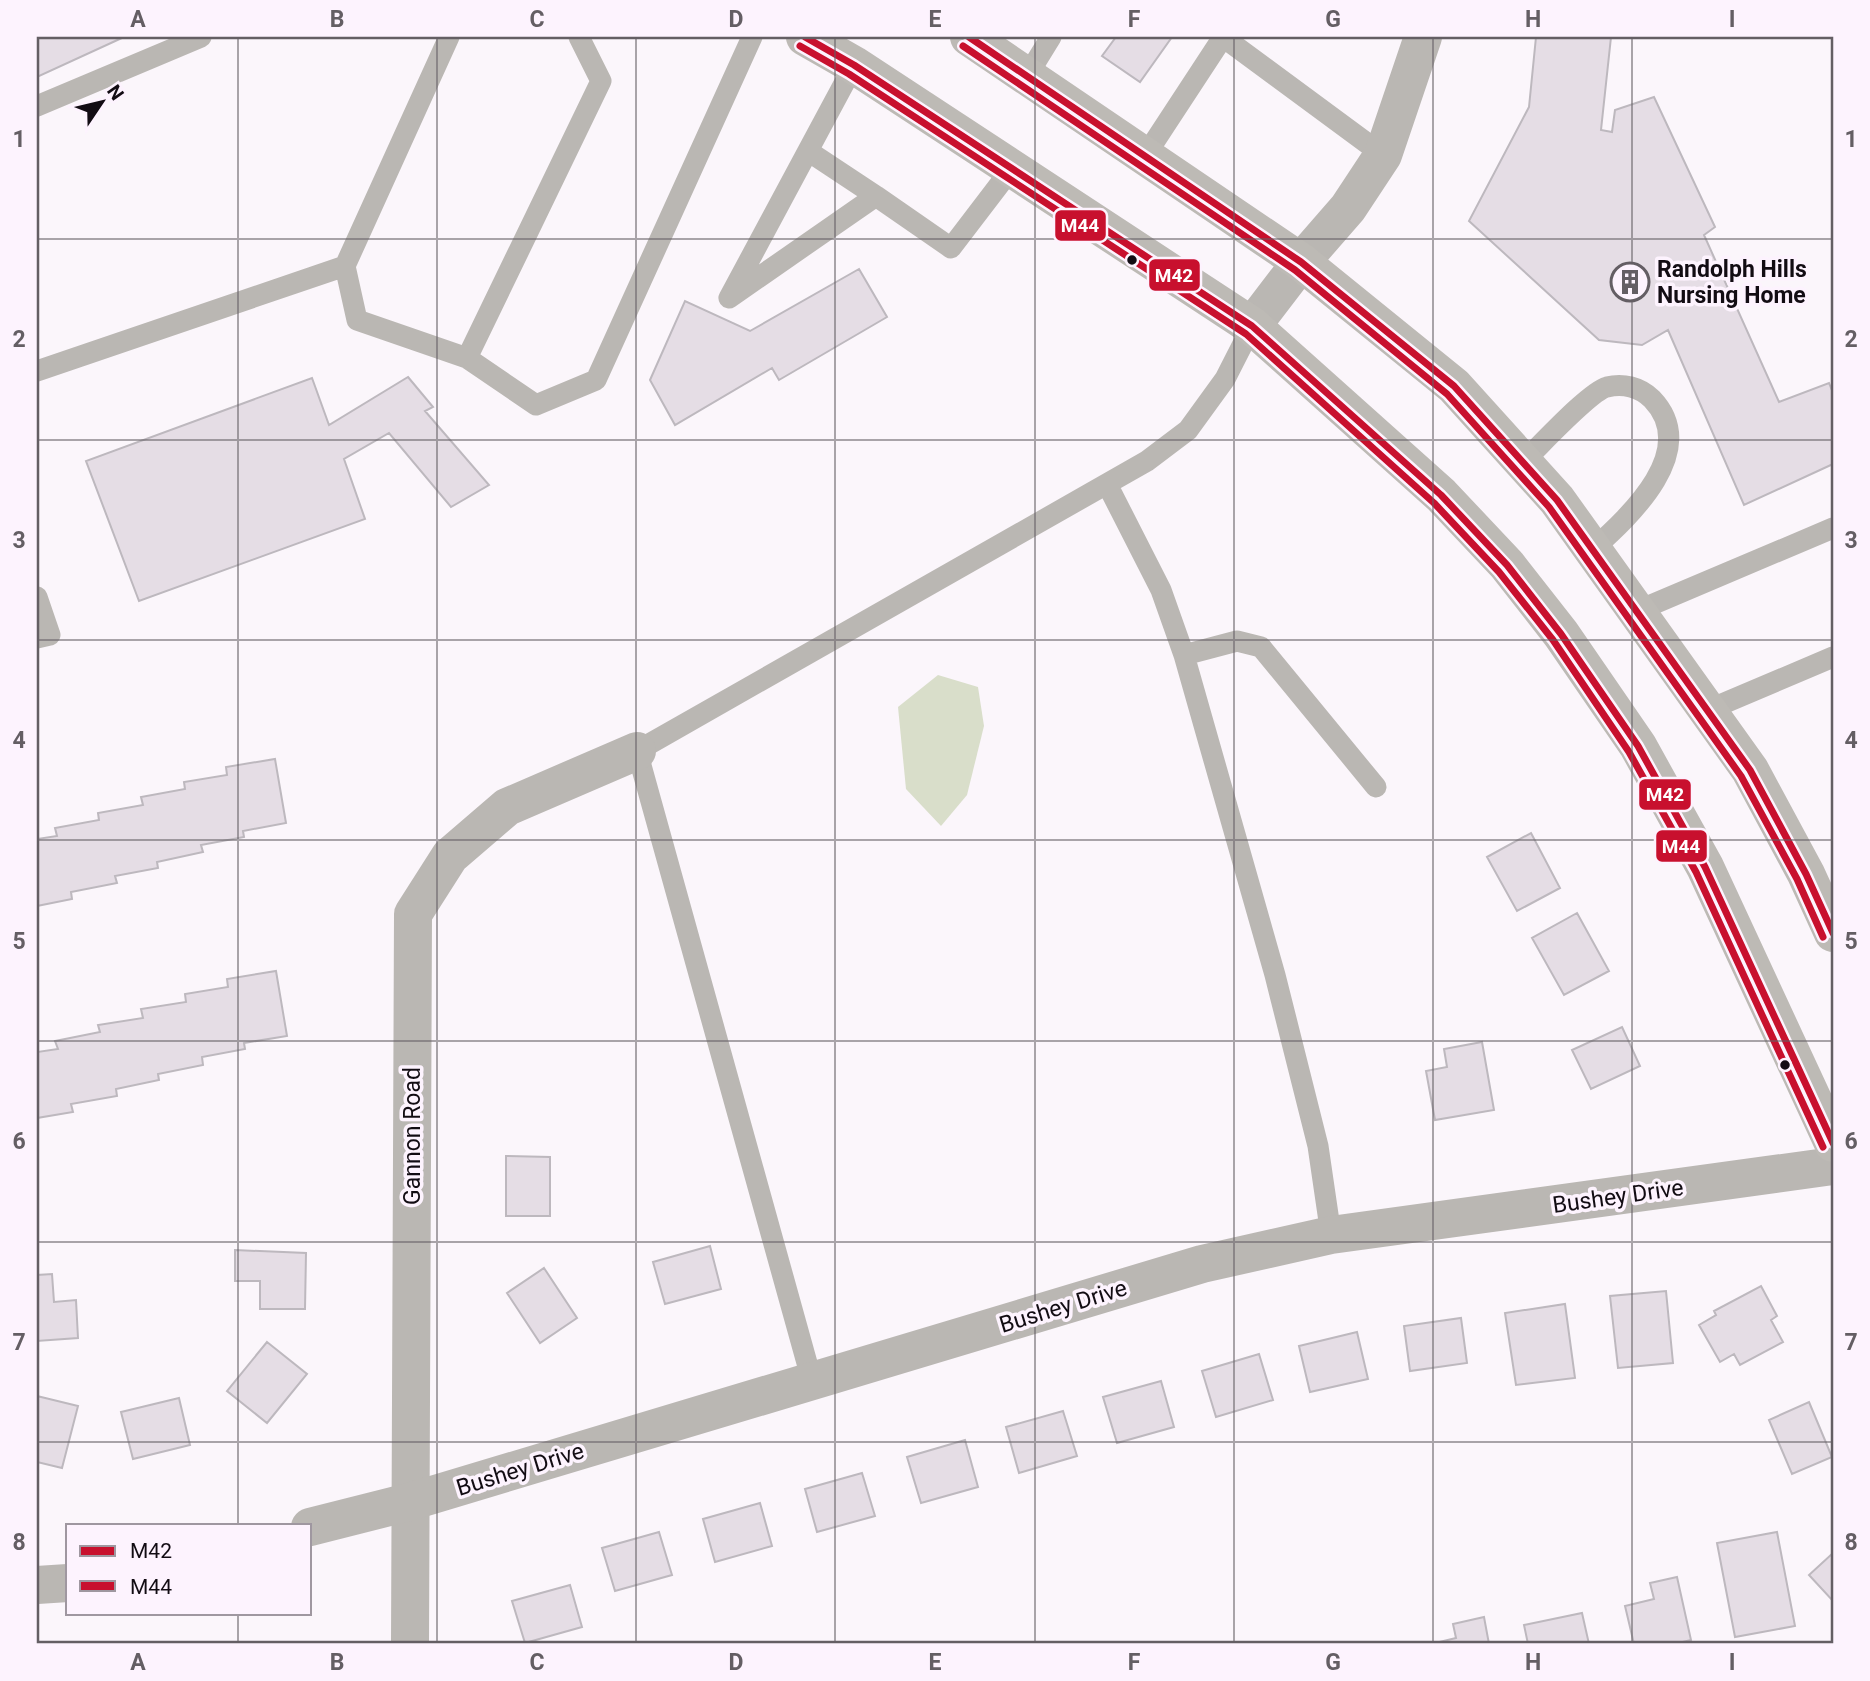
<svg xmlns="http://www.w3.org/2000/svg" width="1870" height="1681" viewBox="0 0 1870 1681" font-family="Roboto,sans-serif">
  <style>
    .green { fill: #d9deca }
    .building { fill: #e5dde5; stroke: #bdb8be; stroke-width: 2 }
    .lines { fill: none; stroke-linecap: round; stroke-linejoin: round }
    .service { stroke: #bab7b3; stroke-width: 21 }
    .minor { stroke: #bab7b3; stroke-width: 38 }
    .tertiary { stroke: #bab7b3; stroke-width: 38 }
    .primary { stroke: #bdbab5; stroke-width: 38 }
    .bus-1-casing { stroke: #fdf3fe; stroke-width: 12 }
    .bus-2-casing { stroke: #fdf3fe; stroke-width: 12 }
    .bus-1 { stroke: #c8102e; stroke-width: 7 }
    .bus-2 { stroke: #c8102e; stroke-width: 7 }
    .grid { fill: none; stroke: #645e64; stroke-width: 2; stroke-opacity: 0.55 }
    .bus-dot { fill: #120c13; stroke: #fdf3fe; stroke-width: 2.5 }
    .labels { text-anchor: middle; stroke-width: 7; stroke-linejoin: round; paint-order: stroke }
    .poi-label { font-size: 23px; font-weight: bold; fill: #120c13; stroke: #fdf3fe; text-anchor: start }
    .street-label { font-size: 23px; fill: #120c13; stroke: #fdf3fe }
    .line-badge { stroke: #fdf3fe; stroke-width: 2.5 }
    .badge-label { font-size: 19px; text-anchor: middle; font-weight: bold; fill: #fff }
    .neatline { fill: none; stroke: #645e64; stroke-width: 2.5 }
    .grid-label { font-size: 23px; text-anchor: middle; font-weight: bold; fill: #645e64 }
  </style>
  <rect width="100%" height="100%" fill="#fbf6fb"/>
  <!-- green -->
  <path class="green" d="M 938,675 L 978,687 L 984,726 L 967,795 L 941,826 L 906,789 L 898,707 Z"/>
  <!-- building -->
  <path class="building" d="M 37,37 L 124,37 L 37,77 Z
    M 1116,37 L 1172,37 L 1140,82 L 1102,56 Z
    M 1536,37 L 1611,37 L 1601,130 L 1612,132 L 1615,110 L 1654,97 L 1715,227 L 1704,235 L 1779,402 L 1829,383 L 1833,393 L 1833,464 L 1744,505 L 1668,330 L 1642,345 L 1599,340 L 1469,221 L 1529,107 Z
    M 859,269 L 887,317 L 779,380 L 772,368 L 675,425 L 650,380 L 685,301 L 750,331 Z
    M 408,377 L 433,407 L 425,411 L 489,485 L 451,507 L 389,433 L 344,459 L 365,519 L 139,601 L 86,461 L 312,378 L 329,425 Z
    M 275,759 L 286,823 L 243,831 L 244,837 L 201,845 L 203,852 L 157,862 L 158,868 L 115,876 L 117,883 L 71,892 L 72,899 L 37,906 L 37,839 L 57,836 L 55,828 L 99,820 L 98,813 L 143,805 L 141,797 L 185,789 L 184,782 L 227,775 L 226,767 Z
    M 1531,833 L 1560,888 L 1517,911 L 1487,857 Z
    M 1577,913 L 1609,971 L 1564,995 L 1532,938 Z
    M 276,971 L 287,1036 L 244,1043 L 245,1049 L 202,1057 L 203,1065 L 158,1074 L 159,1080 L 116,1089 L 117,1096 L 71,1104 L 73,1112 L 37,1118 L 37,1052 L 58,1049 L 55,1041 L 100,1032 L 98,1025 L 143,1018 L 141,1009 L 186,1002 L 185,994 L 228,987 L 227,979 Z
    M 1622,1027 L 1640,1066 L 1591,1089 L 1572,1050 Z
    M 1482,1042 L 1494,1110 L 1435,1120 L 1426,1071 L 1447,1067 L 1444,1049 Z
    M 506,1156 L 550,1157 L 550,1216 L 506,1216 Z
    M 710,1246 L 721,1289 L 665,1304 L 653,1262 Z
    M 235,1250 L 306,1253 L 305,1309 L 260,1309 L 260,1281 L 235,1281 Z
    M 544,1268 L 577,1318 L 540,1343 L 507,1293 Z
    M 52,1274 L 54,1302 L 76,1300 L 78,1338 L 37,1341 L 37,1275 Z
    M 1761,1286 L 1777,1316 L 1771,1320 L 1783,1342 L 1740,1365 L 1734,1354 L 1720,1362 L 1699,1325 L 1716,1315 L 1714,1311 Z
    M 1666,1291 L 1673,1363 L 1618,1368 L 1610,1296 Z
    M 1565,1304 L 1575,1378 L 1516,1385 L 1505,1313 Z
    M 1461,1318 L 1467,1363 L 1410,1371 L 1404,1326 Z
    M 1357,1332 L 1368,1379 L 1310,1392 L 1299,1346 Z
    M 267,1342 L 307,1374 L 267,1423 L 227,1391 Z
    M 1259,1354 L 1273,1400 L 1216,1417 L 1202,1371 Z
    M 1161,1381 L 1174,1427 L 1117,1443 L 1103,1397 Z
    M 37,1396 L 78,1406 L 62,1468 L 37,1462 Z
    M 179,1398 L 190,1445 L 133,1459 L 121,1412 Z
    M 1809,1402 L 1832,1457 L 1792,1474 L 1769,1420 Z
    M 1063,1411 L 1077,1456 L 1019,1473 L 1006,1427 Z
    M 965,1440 L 978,1487 L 921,1503 L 907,1457 Z
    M 862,1473 L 875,1516 L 817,1532 L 805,1489 Z
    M 760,1503 L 772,1546 L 715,1562 L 703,1519 Z
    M 659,1532 L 672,1575 L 615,1591 L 602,1548 Z
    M 1777,1532 L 1795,1626 L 1735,1637 L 1717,1543 Z
    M 1833,1553 L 1833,1601 L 1809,1575 Z
    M 1677,1577 L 1691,1640 L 1674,1644 L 1634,1644 L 1625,1606 L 1654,1599 L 1650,1583 Z
    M 570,1585 L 582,1627 L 525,1643 L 512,1601 Z
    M 1582,1613 L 1589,1644 L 1528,1644 L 1524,1625 Z
    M 1484,1617 L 1489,1644 L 1431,1644 L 1456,1638 L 1453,1624 Z"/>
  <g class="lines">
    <!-- service -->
    <path class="service" d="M 1027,76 L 1051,37
      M 37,106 L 201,37
      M 808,151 L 876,196 L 729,298 L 854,65
      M 1145,156 L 1223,37 L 1383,155
      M 876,196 L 951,248 L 1012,168
      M 345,266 L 357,320 L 467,358 L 601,81 L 579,37
      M 467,358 L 536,405 L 596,380 L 752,37
      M 37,371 L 345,266 L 449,37
      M 1523,462 C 1540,446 1589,392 1607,387 C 1623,383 1640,387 1652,399 C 1701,450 1631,515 1593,549
      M 1107,484 L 1161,590 L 1184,655 L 1275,975 L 1318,1146 L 1331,1235
      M 37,597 L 50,635 L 37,638
      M 1637,611 L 1833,528
      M 1184,655 L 1237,641 L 1261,647 L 1376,787
      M 1708,710 L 1833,657
      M 812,1381 L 637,751 L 1147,461 L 1188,430 L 1225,379 L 1252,326"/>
    <!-- minor -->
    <path class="minor" d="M 410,1644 L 413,914 L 450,856 L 507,807 L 637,751"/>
    <!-- tertiary -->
    <path class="tertiary" d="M 1252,326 L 1301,262 L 1348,208 L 1383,155 L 1423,37
      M 310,1527 L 409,1502 L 1202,1264 L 1331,1235 L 1833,1166
      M 37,1585 L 68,1583"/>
    <!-- primary -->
    <path class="primary" d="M 805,37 L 854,65 L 1252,326 L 1441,495 L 1507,565 L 1561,634 L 1638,746 L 1705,867 L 1833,1143
      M 969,37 L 1301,262 L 1454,386 L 1557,500 L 1750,770 L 1806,874 L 1833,933"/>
    <defs>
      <path id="bus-1" d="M 805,37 L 854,65 L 1252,326 L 1441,495 L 1507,565 L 1561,634 L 1638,746 L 1705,867 L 1833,1143
        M 969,37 L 1301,262 L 1454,386 L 1557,500 L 1750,770 L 1806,874 L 1833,933"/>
      <path id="bus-2" d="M 800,46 L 849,74 L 1246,334 L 1434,503 L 1499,572 L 1553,640 L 1629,752 L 1696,872 L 1823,1147
        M 963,46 L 1295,270 L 1447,394 L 1549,507 L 1741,776 L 1797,879 L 1823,937"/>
    </defs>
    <!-- bus-1 casing -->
    <use href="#bus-1" class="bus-1-casing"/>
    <!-- bus-2 casing -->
    <use href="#bus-2" class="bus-2-casing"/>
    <!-- bus-1 -->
    <use href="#bus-1" class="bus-1"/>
    <!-- bus-2 -->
    <use href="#bus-2" class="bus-2"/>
  </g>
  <!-- grid -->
  <path class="grid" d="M 238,37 L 238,1525M 437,37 L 437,1644M 636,37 L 636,1644M 835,37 L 835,1644M 1035,37 L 1035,1644M 1234,37 L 1234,1644M 1433,37 L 1433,1644M 1632,37 L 1632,1644M 37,239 L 1833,239M 37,440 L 1833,440M 37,640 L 1833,640M 37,840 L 1833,840M 37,1041 L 1833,1041M 37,1242 L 1833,1242M 37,1442 L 1833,1442M 238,1613 L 238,1644"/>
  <!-- icons -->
  <defs>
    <symbol id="building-ring" viewBox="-11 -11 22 22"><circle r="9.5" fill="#fdf3fe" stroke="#645e64" stroke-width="1.5"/><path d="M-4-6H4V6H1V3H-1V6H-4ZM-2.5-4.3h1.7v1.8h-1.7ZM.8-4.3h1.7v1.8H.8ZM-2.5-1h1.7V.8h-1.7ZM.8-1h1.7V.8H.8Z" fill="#645e64"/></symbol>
  </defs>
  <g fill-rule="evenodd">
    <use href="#building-ring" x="1608" y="260" width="44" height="44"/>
  </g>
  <!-- markers -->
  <g class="bus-dot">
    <circle cx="1132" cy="260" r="6"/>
    <circle cx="1785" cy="1065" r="6"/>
  </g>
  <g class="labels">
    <!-- poi labels -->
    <g class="poi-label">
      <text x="1657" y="277">Randolph Hills<tspan x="1657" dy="26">Nursing Home</tspan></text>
    </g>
    <!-- street labels -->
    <g class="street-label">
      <text transform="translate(412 1136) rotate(-90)" y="8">Gannon Road</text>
      <text transform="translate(1618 1196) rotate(-8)" y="8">Bushey Drive</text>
      <text transform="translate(1063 1306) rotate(-17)" y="8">Bushey Drive</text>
      <text transform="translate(520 1469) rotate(-17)" y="8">Bushey Drive</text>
    </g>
  </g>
  <g class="line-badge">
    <rect x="1054" y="209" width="53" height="33" rx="7" fill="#c8102e"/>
    <rect x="1148" y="258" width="53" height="34" rx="7" fill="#c8102e"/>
    <rect x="1638" y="778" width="54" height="33" rx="7" fill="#c8102e"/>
    <rect x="1655" y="829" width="53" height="34" rx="7" fill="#c8102e"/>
  </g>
  <g class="badge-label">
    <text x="1080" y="232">M44</text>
    <text x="1174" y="282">M42</text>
    <text x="1665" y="801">M42</text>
    <text x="1681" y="853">M44</text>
  </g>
  <!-- border -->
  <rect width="1870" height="1681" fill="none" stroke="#fdf3fe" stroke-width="77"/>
  <!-- legend -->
  <rect x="66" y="1524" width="245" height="91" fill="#fdf3fe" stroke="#9f97a0" stroke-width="2"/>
  <rect x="80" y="1546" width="35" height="10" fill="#c8102e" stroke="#9f97a0" stroke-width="2"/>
  <text x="130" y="1558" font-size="21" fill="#120c13">M42</text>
  <rect x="80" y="1581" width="35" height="10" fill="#c8102e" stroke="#9f97a0" stroke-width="2"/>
  <text x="130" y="1594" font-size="21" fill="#120c13">M44</text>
  <!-- north arrow -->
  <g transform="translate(102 102) rotate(55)" stroke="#fdf3fe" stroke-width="5" paint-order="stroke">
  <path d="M0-5L12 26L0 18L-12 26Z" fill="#120c13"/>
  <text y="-10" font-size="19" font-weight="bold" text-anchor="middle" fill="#120c13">N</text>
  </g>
  <rect x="38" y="38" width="1794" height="1604" class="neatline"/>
  <g class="grid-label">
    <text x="138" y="27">A</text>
    <text x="337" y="27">B</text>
    <text x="537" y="27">C</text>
    <text x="736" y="27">D</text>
    <text x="935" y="27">E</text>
    <text x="1134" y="27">F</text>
    <text x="1333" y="27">G</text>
    <text x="1533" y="27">H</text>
    <text x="1732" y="27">I</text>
    <text x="19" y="147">1</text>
    <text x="1851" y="147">1</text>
    <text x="19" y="347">2</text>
    <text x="1851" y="347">2</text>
    <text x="19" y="548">3</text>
    <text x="1851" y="548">3</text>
    <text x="19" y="748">4</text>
    <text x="1851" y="748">4</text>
    <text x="19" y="949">5</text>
    <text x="1851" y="949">5</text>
    <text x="19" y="1149">6</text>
    <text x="1851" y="1149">6</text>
    <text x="19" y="1350">7</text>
    <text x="1851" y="1350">7</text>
    <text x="19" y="1550">8</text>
    <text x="1851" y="1550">8</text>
    <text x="138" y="1670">A</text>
    <text x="337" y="1670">B</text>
    <text x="537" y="1670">C</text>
    <text x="736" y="1670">D</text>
    <text x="935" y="1670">E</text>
    <text x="1134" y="1670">F</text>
    <text x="1333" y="1670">G</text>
    <text x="1533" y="1670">H</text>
    <text x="1732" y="1670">I</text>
  </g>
</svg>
